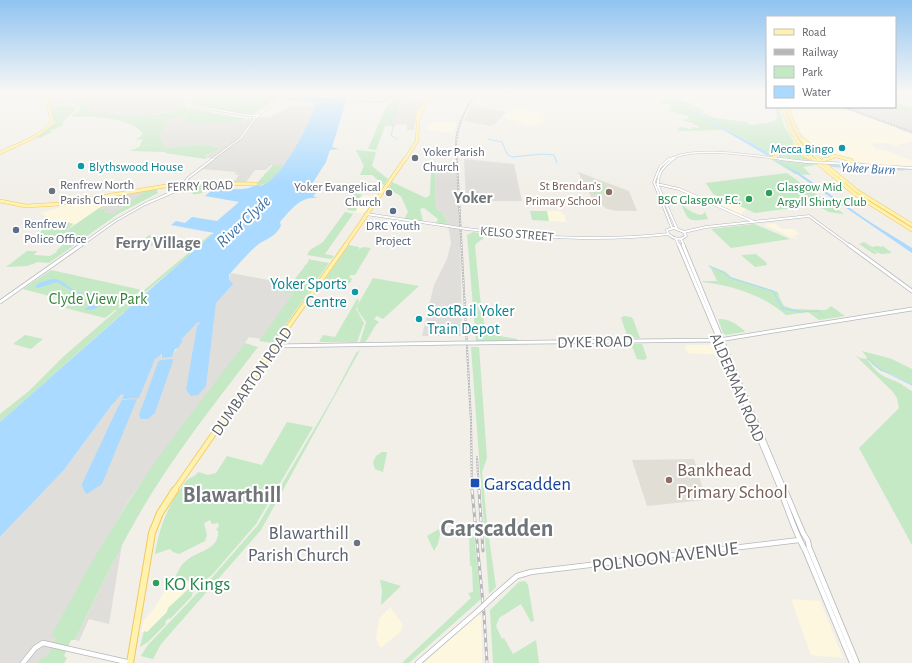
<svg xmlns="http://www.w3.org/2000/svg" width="912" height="663" viewBox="0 0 912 663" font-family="'Alegreya Sans',sans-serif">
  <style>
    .commercial { fill: #fef7e0 }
    .industrial { fill: #e0deda }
    .education { fill: #e1ded6 }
    .green { fill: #c5e8c5 }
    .water { fill: #aadaff }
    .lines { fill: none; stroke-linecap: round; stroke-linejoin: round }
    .stream { stroke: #aadaff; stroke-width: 1 }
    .tertiary-far4-casing { stroke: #b5b8bc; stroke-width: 2.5 }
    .tertiary-far3-casing { stroke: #b5b8bc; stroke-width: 3 }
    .tertiary-far2-casing { stroke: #b5b8bc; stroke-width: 4.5 }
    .tertiary-far1-casing { stroke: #b5b8bc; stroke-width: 5 }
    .tertiary-casing { stroke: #b5b8bc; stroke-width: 6 }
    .primary-far4-casing { stroke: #f2c960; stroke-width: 3.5 }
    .primary-far3-casing { stroke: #f2c960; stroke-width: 4 }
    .primary-far2-casing { stroke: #f2c960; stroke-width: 5 }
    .primary-far1-casing { stroke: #f2c960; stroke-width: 6 }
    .primary-casing { stroke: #f2c960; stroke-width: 8 }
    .tertiary-far4 { stroke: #fff; stroke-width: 1.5 }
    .tertiary-far3 { stroke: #fff; stroke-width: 2 }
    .tertiary-far2 { stroke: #fff; stroke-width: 3 }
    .tertiary-far1 { stroke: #fff; stroke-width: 3.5 }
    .tertiary { stroke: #fff; stroke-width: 4.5 }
    .primary-far4 { stroke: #fff2af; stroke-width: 2.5 }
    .primary-far3 { stroke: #fff2af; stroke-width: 3 }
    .primary-far2 { stroke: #fff2af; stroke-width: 3.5 }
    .primary-far1 { stroke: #fff2af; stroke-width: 4.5 }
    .primary { stroke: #fff2af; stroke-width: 6 }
    .rail-far1-casing { stroke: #b6b7b8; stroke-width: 2 }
    .rail-casing { stroke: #b6b7b8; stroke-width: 3 }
    .rail-far1 { stroke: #fff; stroke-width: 1; stroke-dasharray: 1.5; stroke-linecap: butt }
    .rail { stroke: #fff; stroke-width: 1.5; stroke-dasharray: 4.5; stroke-linecap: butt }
    .tertiary-bridge-far2-casing { stroke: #b5b8bc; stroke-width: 3; stroke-linecap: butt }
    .tertiary-bridge-far1-casing { stroke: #b5b8bc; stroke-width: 4.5; stroke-linecap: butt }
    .tertiary-bridge-casing { stroke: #b5b8bc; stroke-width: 6; stroke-linecap: butt }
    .tertiary-bridge-far2 { stroke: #fff; stroke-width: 2 }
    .tertiary-bridge-far1 { stroke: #fff; stroke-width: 3 }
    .tertiary-bridge { stroke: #fff; stroke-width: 4.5 }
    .culture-dot { fill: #0f9aa8; stroke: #fff; stroke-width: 1.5 }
    .worship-dot { fill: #6b7280; stroke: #fff; stroke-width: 1.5 }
    .education-dot { fill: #8d6e63; stroke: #fff; stroke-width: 1.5 }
    .leisure-dot { fill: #2e9e5b; stroke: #fff; stroke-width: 1.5 }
    .service-dot { fill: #5c6f8a; stroke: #fff; stroke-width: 1.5 }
    .transit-dot { fill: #1a4fb4; stroke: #fff; stroke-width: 1.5 }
    .labels { text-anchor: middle; stroke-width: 4; stroke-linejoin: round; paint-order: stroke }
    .far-culture-label { font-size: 13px; fill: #0d838f; stroke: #fff; text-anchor: end }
    .far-worship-label { font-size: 13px; fill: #5b616d; stroke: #fff; text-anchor: start }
    .far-street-label { font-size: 13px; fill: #5f6368; stroke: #fff }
    .far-education-label { font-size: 13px; fill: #785e54; stroke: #fff; text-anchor: end }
    .far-leisure-label { font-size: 13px; fill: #27864d; stroke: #fff; text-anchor: start }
    .far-service-label { font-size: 13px; fill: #4e5e75; stroke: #fff; text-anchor: start }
    .far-water-label { font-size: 14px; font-style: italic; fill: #4174aa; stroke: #fff }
    .culture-label { font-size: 16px; fill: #0d838f; stroke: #fff; text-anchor: end }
    .park-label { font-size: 16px; fill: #348238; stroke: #fff }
    .street-label { font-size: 16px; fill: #5f6368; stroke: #fff }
    .far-district-label { font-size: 17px; font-weight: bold; fill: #70757a; stroke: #fff }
    .water-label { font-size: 17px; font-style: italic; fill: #4174aa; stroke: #fff }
    .neighbourhood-label { font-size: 17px; font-weight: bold; fill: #70757a; stroke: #fff }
    .near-education-label { font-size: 19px; fill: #785e54; stroke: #fff; text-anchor: start }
    .near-transit-label { font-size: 19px; fill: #164399; stroke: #fff; text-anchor: start }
    .near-worship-label { font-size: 19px; fill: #5b616d; stroke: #fff; text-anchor: end }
    .near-street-label { font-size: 19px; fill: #5f6368; stroke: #fff }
    .near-leisure-label { font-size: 19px; fill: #27864d; stroke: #fff; text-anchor: start }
    .near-quarter-label { font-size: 22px; font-weight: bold; fill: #70757a; stroke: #fff }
    .near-district-label { font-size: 24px; font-weight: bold; fill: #70757a; stroke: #fff }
  </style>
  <rect width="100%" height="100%" fill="#f1efe8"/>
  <!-- commercial -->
  <path class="commercial" d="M 513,107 L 539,112 L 546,117 L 541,123 L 529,126 L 512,120 L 502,118 Z
    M 793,107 L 839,107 L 898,128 L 897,129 L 912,135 L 912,141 L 895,146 L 889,143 L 874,143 L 872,145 L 877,149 L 888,151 L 912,161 L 912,167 L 869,165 L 816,147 L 804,136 L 795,122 L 792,115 Z
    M 448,121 L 455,122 L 457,124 L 452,133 L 426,130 L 432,122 Z
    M 360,195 L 373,196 L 374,198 L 365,212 L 361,213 L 355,212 Z
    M 113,197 L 112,200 L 76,224 L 59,220 L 50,221 L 49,218 L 40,213 L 64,206 L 65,204 Z
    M 727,200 L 747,209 L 742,212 L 742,217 L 718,206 Z
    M 547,211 L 560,211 L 566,217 L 565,217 L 566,222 L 549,221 Z
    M 774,223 L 782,229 L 794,229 L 800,234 L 793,236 L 798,240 L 764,225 Z
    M 685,345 L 717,345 L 721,355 L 687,353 Z
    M 172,579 L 192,585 L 168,608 L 167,612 L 147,632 L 141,632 L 144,620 L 153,610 Z
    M 791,599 L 820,601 L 843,658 L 811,655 Z
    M 390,607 L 403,625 L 400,632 L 381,648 L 376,639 L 379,619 Z
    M 479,614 L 481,616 L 482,663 L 424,663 Z"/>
  <!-- industrial -->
  <path class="industrial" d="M 95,92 L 180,92 L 183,107 L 176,110 L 148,115 L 129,115 L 86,113 L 80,100 L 50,106 L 49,100 L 50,98 Z
    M 349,92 L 368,92 L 375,96 L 379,92 L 402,92 L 394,98 L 351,96 L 348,97 Z
    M 451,93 L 470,95 L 471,96 L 466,102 L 445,99 Z
    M 405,99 L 424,102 L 416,112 L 414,130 L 407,130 L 407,124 L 395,125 L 393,122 L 393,116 L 398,113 L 395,108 Z
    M 316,103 L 307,126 L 292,154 L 284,165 L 271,165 L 266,170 L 255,170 L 246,182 L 234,182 L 239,175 L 234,174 L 236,172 L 202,169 L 215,159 L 204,157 L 220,147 L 203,144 L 165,148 L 159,134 L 167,125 L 170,119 L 176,118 L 180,116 L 190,115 L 184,123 L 236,121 L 237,124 L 249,119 L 270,117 L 290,106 L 302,107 Z
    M 847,107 L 888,107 L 912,110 L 912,131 Z
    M 464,159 L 514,164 L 522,201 L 466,201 Z
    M 439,163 L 451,163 L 456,166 L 460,220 L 462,336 L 422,336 L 434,285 L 447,259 L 451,243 L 448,225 L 443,214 L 436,208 L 435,174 Z
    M 144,191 L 143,194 L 113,214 L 104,212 L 106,210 L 99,208 L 112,200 L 113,197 Z
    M 231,273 L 290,284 L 284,293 L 294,294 L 261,339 L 249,337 L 233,361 L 158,459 L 129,500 L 111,531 L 58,637 L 43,663 L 0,663 L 0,537 L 64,470 L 114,402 L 123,394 L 124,394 L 122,399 L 142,387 L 155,359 L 161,354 L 162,358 L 172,356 L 182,341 L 181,340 L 197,322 L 213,321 L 216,302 L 232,284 L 229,278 Z
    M 122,544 L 109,624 L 89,619 L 79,641 L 75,640 Z"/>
  <!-- education -->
  <path class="education" d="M 472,104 L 479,106 L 506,112 L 495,124 L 490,126 L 464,121 Z
    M 578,172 L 629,191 L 637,211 L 617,211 L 607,209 L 600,204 L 595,204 Z
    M 694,459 L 706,500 L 647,506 L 632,460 Z"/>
  <!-- green -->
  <path class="green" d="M 180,92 L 186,92 L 183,99 L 187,108 L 246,119 L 237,124 L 236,121 L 230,122 L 229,124 L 183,123 L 189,115 L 170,119 L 167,125 L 159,134 L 165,148 L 203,144 L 221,148 L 204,156 L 207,158 L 206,159 L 165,153 L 165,152 L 130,151 L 139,147 L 143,139 L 136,140 L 143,134 C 132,117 90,116 71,117 L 80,110 L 79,106 L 68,103 L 81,101 L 85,104 L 89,112 C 116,115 157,120 182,107 Z
    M 194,92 L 285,92 L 255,113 L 245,114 L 193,104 L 192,96 Z
    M 660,92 L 664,92 L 693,112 L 723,130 L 678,131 L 679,127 L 692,129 L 692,127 L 699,128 L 699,126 L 693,125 L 693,123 L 683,121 L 684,119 L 688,119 L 689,116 L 669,111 L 671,105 L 660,103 L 661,100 L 668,98 Z
    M 668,92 L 676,93 C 678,101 685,102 692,104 C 696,106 700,109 704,111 L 702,113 L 715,118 L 746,122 L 751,125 L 768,123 L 778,119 L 775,117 L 779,116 L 776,114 L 775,107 L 779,107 L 784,126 L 793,140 L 793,144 C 787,149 779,147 773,152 L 773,156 L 769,156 L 767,152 L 693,110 Z
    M 394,99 L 405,99 L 395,108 L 398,113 L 393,116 L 393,122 L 395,126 L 385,126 L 376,150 L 368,149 L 385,109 Z
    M 895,102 L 911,107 L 912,112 L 892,111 L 885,109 L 895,111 L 885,107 L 895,107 Z
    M 66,104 L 76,107 L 76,109 L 63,122 L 63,125 L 50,131 L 52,132 L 40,138 L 35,137 L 44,132 L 55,123 L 50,107 Z
    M 356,150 L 376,152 L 372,166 L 388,179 L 384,185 L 372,175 L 360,175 L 364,166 Z
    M 782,152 C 793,151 803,154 811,161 L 779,157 L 779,153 Z
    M 772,160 L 814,163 L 816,165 L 803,167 L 811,175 L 795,174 Z
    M 435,163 L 439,163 L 435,174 L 436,208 L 443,214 L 448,225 L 436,223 L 438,219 L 424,208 L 420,209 L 423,221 L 404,219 L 408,212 L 401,196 L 388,189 L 392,182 L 426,198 L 430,195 L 431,172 Z
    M 828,164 L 912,169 L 912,170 L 867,170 L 832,167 Z
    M 273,165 L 284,165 C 277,174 269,187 255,185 Z
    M 787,173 L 844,214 L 829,212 L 816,205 L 755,213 L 713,194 L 706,183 Z
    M 602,182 L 608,193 L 594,194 L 588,183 Z
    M 188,185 L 213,185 C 207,190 199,197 191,193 L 197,190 L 193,185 L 189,187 L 185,192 L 181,192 Z
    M 156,189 L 158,193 L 118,214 L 49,263 L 38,262 L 27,266 L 6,267 L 27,251 L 37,251 L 34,255 L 50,256 L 57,252 L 56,251 L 71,238 L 60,235 L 57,236 L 43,236 L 34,244 L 31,243 L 50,221 L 59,220 L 73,224 L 66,231 L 99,208 L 107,210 L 104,212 L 113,214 L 142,194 L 144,191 Z
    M 353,193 L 363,195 L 360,197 L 361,198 L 359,198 L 359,202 L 364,202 L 367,199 L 363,204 L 358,204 L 356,211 L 347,210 L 351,201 L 347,200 Z
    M 681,204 C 688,209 692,214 702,215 L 705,212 L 708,219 C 689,221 689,223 681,204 Z
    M 530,211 L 547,211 L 549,221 L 532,220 Z
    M 345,212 L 353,214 L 325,254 L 334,256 L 331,259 L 307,255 L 310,250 L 323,242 Z
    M 754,224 L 790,239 L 731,248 L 711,229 Z
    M 473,232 L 479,233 L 484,238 L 477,243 L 475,246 L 480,297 L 485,328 L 494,335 L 517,339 L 518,341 L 476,341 L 467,235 Z
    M 211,234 L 214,234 L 147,291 L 125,312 L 124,312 L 0,422 L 0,414 L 29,391 L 64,356 L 117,310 L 115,310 L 105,318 L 65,308 L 72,302 L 23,289 L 51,270 L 142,290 L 118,307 L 120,308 L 143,291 Z
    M 149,235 L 160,237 L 161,240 L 152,246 L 138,244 Z
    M 864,242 L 872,247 L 878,246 L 881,247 L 883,246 L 892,253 L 881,254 L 863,244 L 878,253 L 874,254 L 859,244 Z
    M 349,245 L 359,247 L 359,249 L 363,247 L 371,248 L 355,275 L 351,275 L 349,277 L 352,279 L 350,283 L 340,283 L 339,281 L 324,281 Z
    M 756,254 L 766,262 L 767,265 L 755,267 L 742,256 L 742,255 Z
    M 308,259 L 329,263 L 273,343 L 259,341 L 293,294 L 284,293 L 305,266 L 303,265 L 306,265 L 309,260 Z
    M 710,266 L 726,272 L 731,277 L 778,292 L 779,297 L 784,306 L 793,309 L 826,310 L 831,306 L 845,316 L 819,320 L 808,312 L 786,315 C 763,295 733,286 703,282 L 702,281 L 717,281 Z
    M 373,278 L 419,286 L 383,319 L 377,316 L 374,319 L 379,322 C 372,328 371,336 365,342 L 360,342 L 366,322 L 358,311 L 357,306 Z
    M 357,299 L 359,300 L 356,309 L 364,323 L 357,342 L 319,342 L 323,335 L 335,337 Z
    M 624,316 L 631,317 L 633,319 L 640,338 L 628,338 L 621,318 Z
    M 718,319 C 728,318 737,324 745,331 L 744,332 L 726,335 L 723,333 Z
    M 25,335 L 43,339 L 31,349 L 13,344 Z
    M 245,343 L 258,347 C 216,402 171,458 137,518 C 114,558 95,599 75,640 L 71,640 L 64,656 L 67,658 L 64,663 L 38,663 L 41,658 L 47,656 L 57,638 L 51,636 L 90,565 L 129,501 L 157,459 Z
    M 631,344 L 642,344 L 647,358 L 644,360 L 637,359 Z
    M 471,347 L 479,347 L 487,458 L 482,472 L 488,531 L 496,587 L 489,594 Z
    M 360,350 L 261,530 L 161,644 L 153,659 L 141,656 L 147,646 L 209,581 L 258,525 L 333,397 L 356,353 Z
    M 862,351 L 892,359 L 912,369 L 912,385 L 892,374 L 881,371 L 872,364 Z
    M 855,355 L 860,358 L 867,359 C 877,373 879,375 895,381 C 901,383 906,388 912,391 L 912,545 L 859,448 L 899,408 L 897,398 L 893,392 Z
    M 287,422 L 313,427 L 256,524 L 212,575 L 205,580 L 196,583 L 175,577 C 178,572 181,564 186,561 C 197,550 220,551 218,530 L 215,531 L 219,526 L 218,523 L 212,524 L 210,520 L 204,523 L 207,535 L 205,541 L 179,554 L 173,552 L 170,549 L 155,554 C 159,527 169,503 186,481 C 190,477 195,477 198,472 L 208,475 L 216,473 L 227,456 L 262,465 Z
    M 382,452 L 387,452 L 383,472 L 375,469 L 373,462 L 376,456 Z
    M 439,529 L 441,530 L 438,544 L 434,551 L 427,536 Z
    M 469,535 L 474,535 L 481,599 L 409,663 L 402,663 L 471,598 L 468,593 L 473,592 L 472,567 L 470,565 Z
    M 381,580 L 401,586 L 381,605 L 382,590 L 380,580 Z
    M 525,581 L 528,585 L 534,621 L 531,622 L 521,604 L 499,618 L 496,626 L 502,639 L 504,638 L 513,654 L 536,640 L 539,663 L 493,663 L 490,610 L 519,582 Z
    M 190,583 L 194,586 L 192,596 L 170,619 L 169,618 L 165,622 L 166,624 L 148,642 L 140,647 L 144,631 L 147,632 L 167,612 L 168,608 L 192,586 L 190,584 Z"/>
  <!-- water -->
  <path class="water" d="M 321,92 L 349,92 L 332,147 L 339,149 L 330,150 L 326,162 L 310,187 L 318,191 L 313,196 L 318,198 C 300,196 291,210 280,222 L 281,226 C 276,235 271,237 262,242 C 255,245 235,268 229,275 L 229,279 L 233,284 L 216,303 L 206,386 L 198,395 L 191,396 L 186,390 L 197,326 L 200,323 L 198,322 L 181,340 L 183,340 L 178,348 L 175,349 L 172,357 L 162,358 L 162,354 L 155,359 L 139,398 L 122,399 L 124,394 L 121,395 L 111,406 L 64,470 L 0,537 L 0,422 L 214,233 L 171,225 L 176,221 L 185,223 L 192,217 L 217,221 L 239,202 L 205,196 L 216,187 C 229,188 242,192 254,186 C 257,185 260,186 263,185 C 283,177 310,123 316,103 L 284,99 L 286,98 L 317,98 Z
    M 664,92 L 668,92 L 692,110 L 767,152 L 769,156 L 799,173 L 870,222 L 912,248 L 912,253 L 785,166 L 693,112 Z
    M 52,279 C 63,279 66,286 75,291 C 84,295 96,290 103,297 L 103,302 L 95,309 L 84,310 L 91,304 L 96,305 L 99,303 L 100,298 L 97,296 L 74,292 L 57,282 L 38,288 L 35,287 L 39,283 Z
    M 172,359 L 173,361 L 155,413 L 148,419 L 141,419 L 139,415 L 158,362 L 161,360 Z
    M 137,399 L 102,484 L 87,494 L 84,491 L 82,485 L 81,486 L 117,409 L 122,400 Z"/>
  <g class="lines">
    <!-- stream -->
    <path class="stream" d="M 346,102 L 384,102
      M 394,105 L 398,113 L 392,116 L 390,122 L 394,125 L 391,135 L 397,139
      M 488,139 L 502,142 L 507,154 L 512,157 L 542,154 L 554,155 L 557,163
      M 831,166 L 904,170
      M 709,266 L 721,271 L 731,278 L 773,291 L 782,308 L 800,312 L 818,311 L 824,317
      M 867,358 L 878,368 L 912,385"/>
    <defs>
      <path id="tertiary-far4" d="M 189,92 L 187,100 L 192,106 L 253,116
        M 294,94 L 373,100
        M 895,95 L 912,100
        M 52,96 L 90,92
        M 375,99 L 378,99 L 379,100 L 373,101 Z
        M 379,100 L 398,98 L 429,102
        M 254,115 L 260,116 L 254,118 Z
        M 257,115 L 289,94
        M 211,160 L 241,138 L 255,118
        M 668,160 C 695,144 758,157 790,160
        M 672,160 L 675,158"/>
      <path id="tertiary-far3" d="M 669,159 L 660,167 L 654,182 L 672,228
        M 673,159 C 664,166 657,173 658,186 L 677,229
        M 780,159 L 807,162
        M 831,163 L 912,168
        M 657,184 L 679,189 L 752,221
        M 366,214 L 441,225
        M 467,229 C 534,237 600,242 668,234
        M 684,232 L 706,227 L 809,216 L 850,246
        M 668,234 C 674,239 680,241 686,236 L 684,232
        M 668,234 L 667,230 L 674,228 L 684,232
        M 676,239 L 679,246
        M 681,239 L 684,246
        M 80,246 L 115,221 L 145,204 L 180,189 L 188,178 L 213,159"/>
      <path id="tertiary-far2" d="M 679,245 L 725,354
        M 683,245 L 728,354
        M 849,245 L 912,291
        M 0,302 L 81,245
        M 473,343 L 719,340 L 912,309
        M 275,346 L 460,343"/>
      <path id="tertiary-far1" d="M 724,353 L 781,491
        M 727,353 L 785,491"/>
      <path id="tertiary" d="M 780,490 C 788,509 795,533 805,550 L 852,663
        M 785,490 L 803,533 L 808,541 L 809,547 L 857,663
        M 495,595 L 517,576 L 531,572 L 799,540
        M 23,663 L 35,648 L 43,643 L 131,663
        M 418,663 L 478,611"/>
      <path id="primary-far4" d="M 51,95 L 52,96 L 45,97 Z
        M 783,107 C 789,133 797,141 814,160
        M 788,107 C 794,131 802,143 819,160
        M 418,121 L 423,108
        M 803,139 L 819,152 L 851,160
        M 781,150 L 797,152 L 809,158
        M 0,153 C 13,146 49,134 52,120 L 46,98
        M 772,158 L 776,156 L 776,152 L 792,148 L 797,142
        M 405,160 L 417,141 L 418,121 L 416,119 L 420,109 L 436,92
        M 824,160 L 833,157"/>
      <path id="primary-far3" d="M 813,159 L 855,194 L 912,230
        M 818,159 L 857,191 L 912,225
        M 847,159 L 859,165
        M 823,163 L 824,159
        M 0,201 L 26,206 L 59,204 L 183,183 L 256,184
        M 345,246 L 405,159"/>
      <path id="primary-far2" d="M 269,354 L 346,245"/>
      <path id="primary-far1" d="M 174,491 L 270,353"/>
      <path id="primary" d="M 130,663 L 152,533 L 160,513 L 175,490"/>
    </defs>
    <!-- tertiary-far4 casing -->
    <use href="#tertiary-far4" class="tertiary-far4-casing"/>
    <!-- tertiary-far3 casing -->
    <use href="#tertiary-far3" class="tertiary-far3-casing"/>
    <!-- tertiary-far2 casing -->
    <use href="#tertiary-far2" class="tertiary-far2-casing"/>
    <!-- tertiary-far1 casing -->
    <use href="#tertiary-far1" class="tertiary-far1-casing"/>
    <!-- tertiary casing -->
    <use href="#tertiary" class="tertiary-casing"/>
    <!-- primary-far4 casing -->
    <use href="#primary-far4" class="primary-far4-casing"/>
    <!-- primary-far3 casing -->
    <use href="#primary-far3" class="primary-far3-casing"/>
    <!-- primary-far2 casing -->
    <use href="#primary-far2" class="primary-far2-casing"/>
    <!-- primary-far1 casing -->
    <use href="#primary-far1" class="primary-far1-casing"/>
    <!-- primary casing -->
    <use href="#primary" class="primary-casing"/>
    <!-- tertiary-far4 -->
    <use href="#tertiary-far4" class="tertiary-far4"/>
    <!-- tertiary-far3 -->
    <use href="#tertiary-far3" class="tertiary-far3"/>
    <!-- tertiary-far2 -->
    <use href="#tertiary-far2" class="tertiary-far2"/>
    <!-- tertiary-far1 -->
    <use href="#tertiary-far1" class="tertiary-far1"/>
    <!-- tertiary -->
    <use href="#tertiary" class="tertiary"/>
    <!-- primary-far4 -->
    <use href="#primary-far4" class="primary-far4"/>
    <!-- primary-far3 -->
    <use href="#primary-far3" class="primary-far3"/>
    <!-- primary-far2 -->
    <use href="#primary-far2" class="primary-far2"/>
    <!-- primary-far1 -->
    <use href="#primary-far1" class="primary-far1"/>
    <!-- primary -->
    <use href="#primary" class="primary"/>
    <defs>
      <path id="rail-far1" d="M 844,107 L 912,132
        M 477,457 L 479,491
        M 472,491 L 471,421 L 456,144 C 457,124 465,108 477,92"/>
      <path id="rail" d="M 472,490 L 484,614 L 487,663
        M 479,490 L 483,551"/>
    </defs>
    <!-- rail-far1 casing -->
    <use href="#rail-far1" class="rail-far1-casing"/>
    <!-- rail casing -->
    <use href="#rail" class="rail-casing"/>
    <!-- rail-far1 -->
    <use href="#rail-far1" class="rail-far1"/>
    <!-- rail -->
    <use href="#rail" class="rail"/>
    <defs>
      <path id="tertiary-bridge-far2" d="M 807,162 L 831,163
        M 441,225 L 467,229"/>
      <path id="tertiary-bridge-far1" d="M 460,343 L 473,343"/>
      <path id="tertiary-bridge" d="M 478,611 L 495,595"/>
    </defs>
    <!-- tertiary-bridge-far2 casing -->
    <use href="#tertiary-bridge-far2" class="tertiary-bridge-far2-casing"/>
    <!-- tertiary-bridge-far1 casing -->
    <use href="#tertiary-bridge-far1" class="tertiary-bridge-far1-casing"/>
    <!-- tertiary-bridge casing -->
    <use href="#tertiary-bridge" class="tertiary-bridge-casing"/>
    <!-- tertiary-bridge-far2 -->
    <use href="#tertiary-bridge-far2" class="tertiary-bridge-far2"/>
    <!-- tertiary-bridge-far1 -->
    <use href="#tertiary-bridge-far1" class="tertiary-bridge-far1"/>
    <!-- tertiary-bridge -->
    <use href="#tertiary-bridge" class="tertiary-bridge"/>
  </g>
  <!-- sky -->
  <linearGradient id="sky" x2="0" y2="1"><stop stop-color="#8fc3f1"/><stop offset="0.5" stop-color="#f9f8f5"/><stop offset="1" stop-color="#f9f8f5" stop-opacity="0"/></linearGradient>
  <rect width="912" height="185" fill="url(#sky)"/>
  <!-- markers -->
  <g class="culture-dot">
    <circle cx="842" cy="148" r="4"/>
    <circle cx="81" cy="166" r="4"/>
    <circle cx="355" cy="292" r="4"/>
    <circle cx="419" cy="319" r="4"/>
  </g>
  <g class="worship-dot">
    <circle cx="415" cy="158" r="4"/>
    <circle cx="52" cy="191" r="4"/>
    <circle cx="389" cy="193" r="4"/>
    <circle cx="357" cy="543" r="4"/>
  </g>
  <g class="education-dot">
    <circle cx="609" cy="192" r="4"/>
    <circle cx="669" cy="480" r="4"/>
  </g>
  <g class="leisure-dot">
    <circle cx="769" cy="193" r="4"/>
    <circle cx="749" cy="199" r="4"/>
    <circle cx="156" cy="583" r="4"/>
  </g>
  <g class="service-dot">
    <circle cx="393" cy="211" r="4"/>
    <circle cx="16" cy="230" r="4"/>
  </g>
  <rect class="transit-dot" x="470" y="478" width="10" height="10" rx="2"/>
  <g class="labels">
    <!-- far-culture labels -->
    <g class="far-culture-label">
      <text x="834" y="153">Mecca Bingo</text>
      <text x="89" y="171" text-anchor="start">Blythswood House</text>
    </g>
    <!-- far-worship labels -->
    <g class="far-worship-label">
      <text x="423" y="156">Yoker Parish<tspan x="423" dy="15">Church</tspan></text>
      <text x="60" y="189">Renfrew North<tspan x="60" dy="15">Parish Church</tspan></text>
      <text x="381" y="191" text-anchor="end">Yoker Evangelical<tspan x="381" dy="15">Church</tspan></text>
    </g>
    <!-- far-street labels -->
    <g class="far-street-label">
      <text transform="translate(200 185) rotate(-2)" y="5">FERRY ROAD</text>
      <text transform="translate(517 233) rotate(5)" y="5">KELSO STREET</text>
    </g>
    <!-- far-education labels -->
    <g class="far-education-label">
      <text x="601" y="190">St Brendan's<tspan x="601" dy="15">Primary School</tspan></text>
    </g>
    <!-- far-leisure labels -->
    <g class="far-leisure-label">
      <text x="777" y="191">Glasgow Mid<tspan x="777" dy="15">Argyll Shinty Club</tspan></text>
      <text x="741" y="204" text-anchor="end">BSC Glasgow F.C.</text>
    </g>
    <!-- far-service labels -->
    <g class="far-service-label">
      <text x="24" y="228">Renfrew<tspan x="24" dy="15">Police Office</tspan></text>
      <text x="393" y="230" text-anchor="middle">DRC Youth<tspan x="393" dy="15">Project</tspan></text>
    </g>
    <!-- far-water labels -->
    <g class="far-water-label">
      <text transform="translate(868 168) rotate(3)" y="5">Yoker Burn</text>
    </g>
    <!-- culture labels -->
    <g class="culture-label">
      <text x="347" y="289">Yoker Sports<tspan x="347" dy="18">Centre</tspan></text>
      <text x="427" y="316" text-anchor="start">ScotRail Yoker<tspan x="427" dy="18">Train Depot</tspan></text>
    </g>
    <!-- park labels -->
    <g class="park-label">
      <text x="98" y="304">Clyde View Park</text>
    </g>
    <!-- street labels -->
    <g class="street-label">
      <text transform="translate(595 341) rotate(-1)" y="6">DYKE ROAD</text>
      <text transform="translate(251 381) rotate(-55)" y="6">DUMBARTON ROAD</text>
      <text transform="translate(738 387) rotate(67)" y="6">ALDERMAN ROAD</text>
    </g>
    <!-- far-district labels -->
    <g class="far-district-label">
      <text x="473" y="203">Yoker</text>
    </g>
    <!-- water labels -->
    <g class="water-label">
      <text transform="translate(243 221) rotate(-43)" y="6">River Clyde</text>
    </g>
    <!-- neighbourhood labels -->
    <g class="neighbourhood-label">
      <text x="158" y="248">Ferry Village</text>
    </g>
    <!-- near-education labels -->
    <g class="near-education-label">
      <text x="677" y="476">Bankhead<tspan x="677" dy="22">Primary School</tspan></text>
    </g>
    <!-- near-transit labels -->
    <g class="near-transit-label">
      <text x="484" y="490">Garscadden</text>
    </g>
    <!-- near-worship labels -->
    <g class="near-worship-label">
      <text x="349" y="539">Blawarthill<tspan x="349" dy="22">Parish Church</tspan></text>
    </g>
    <!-- near-street labels -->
    <g class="near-street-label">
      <text transform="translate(665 556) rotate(-7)" y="7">POLNOON AVENUE</text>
    </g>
    <!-- near-leisure labels -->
    <g class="near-leisure-label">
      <text x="164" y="590">KO Kings</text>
    </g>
    <!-- near-quarter labels -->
    <g class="near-quarter-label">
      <text x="232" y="502">Blawarthill</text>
    </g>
    <!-- near-district labels -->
    <g class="near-district-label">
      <text x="497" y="536">Garscadden</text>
    </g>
  </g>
  <!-- legend -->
  <rect x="766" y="16" width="130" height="92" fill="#ffffff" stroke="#bfc1c3"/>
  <rect x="774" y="29" width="20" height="6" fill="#fff2af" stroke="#bfc1c3"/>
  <text x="802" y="36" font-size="12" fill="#5f6368">Road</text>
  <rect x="774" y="49" width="20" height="6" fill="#b6b7b8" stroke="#bfc1c3"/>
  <text x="802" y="56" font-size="12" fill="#5f6368">Railway</text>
  <rect x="774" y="66" width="20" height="12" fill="#c5e8c5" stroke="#bfc1c3"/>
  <text x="802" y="76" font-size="12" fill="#5f6368">Park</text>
  <rect x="774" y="86" width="20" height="12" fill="#aadaff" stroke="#bfc1c3"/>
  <text x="802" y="96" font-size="12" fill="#5f6368">Water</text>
</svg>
